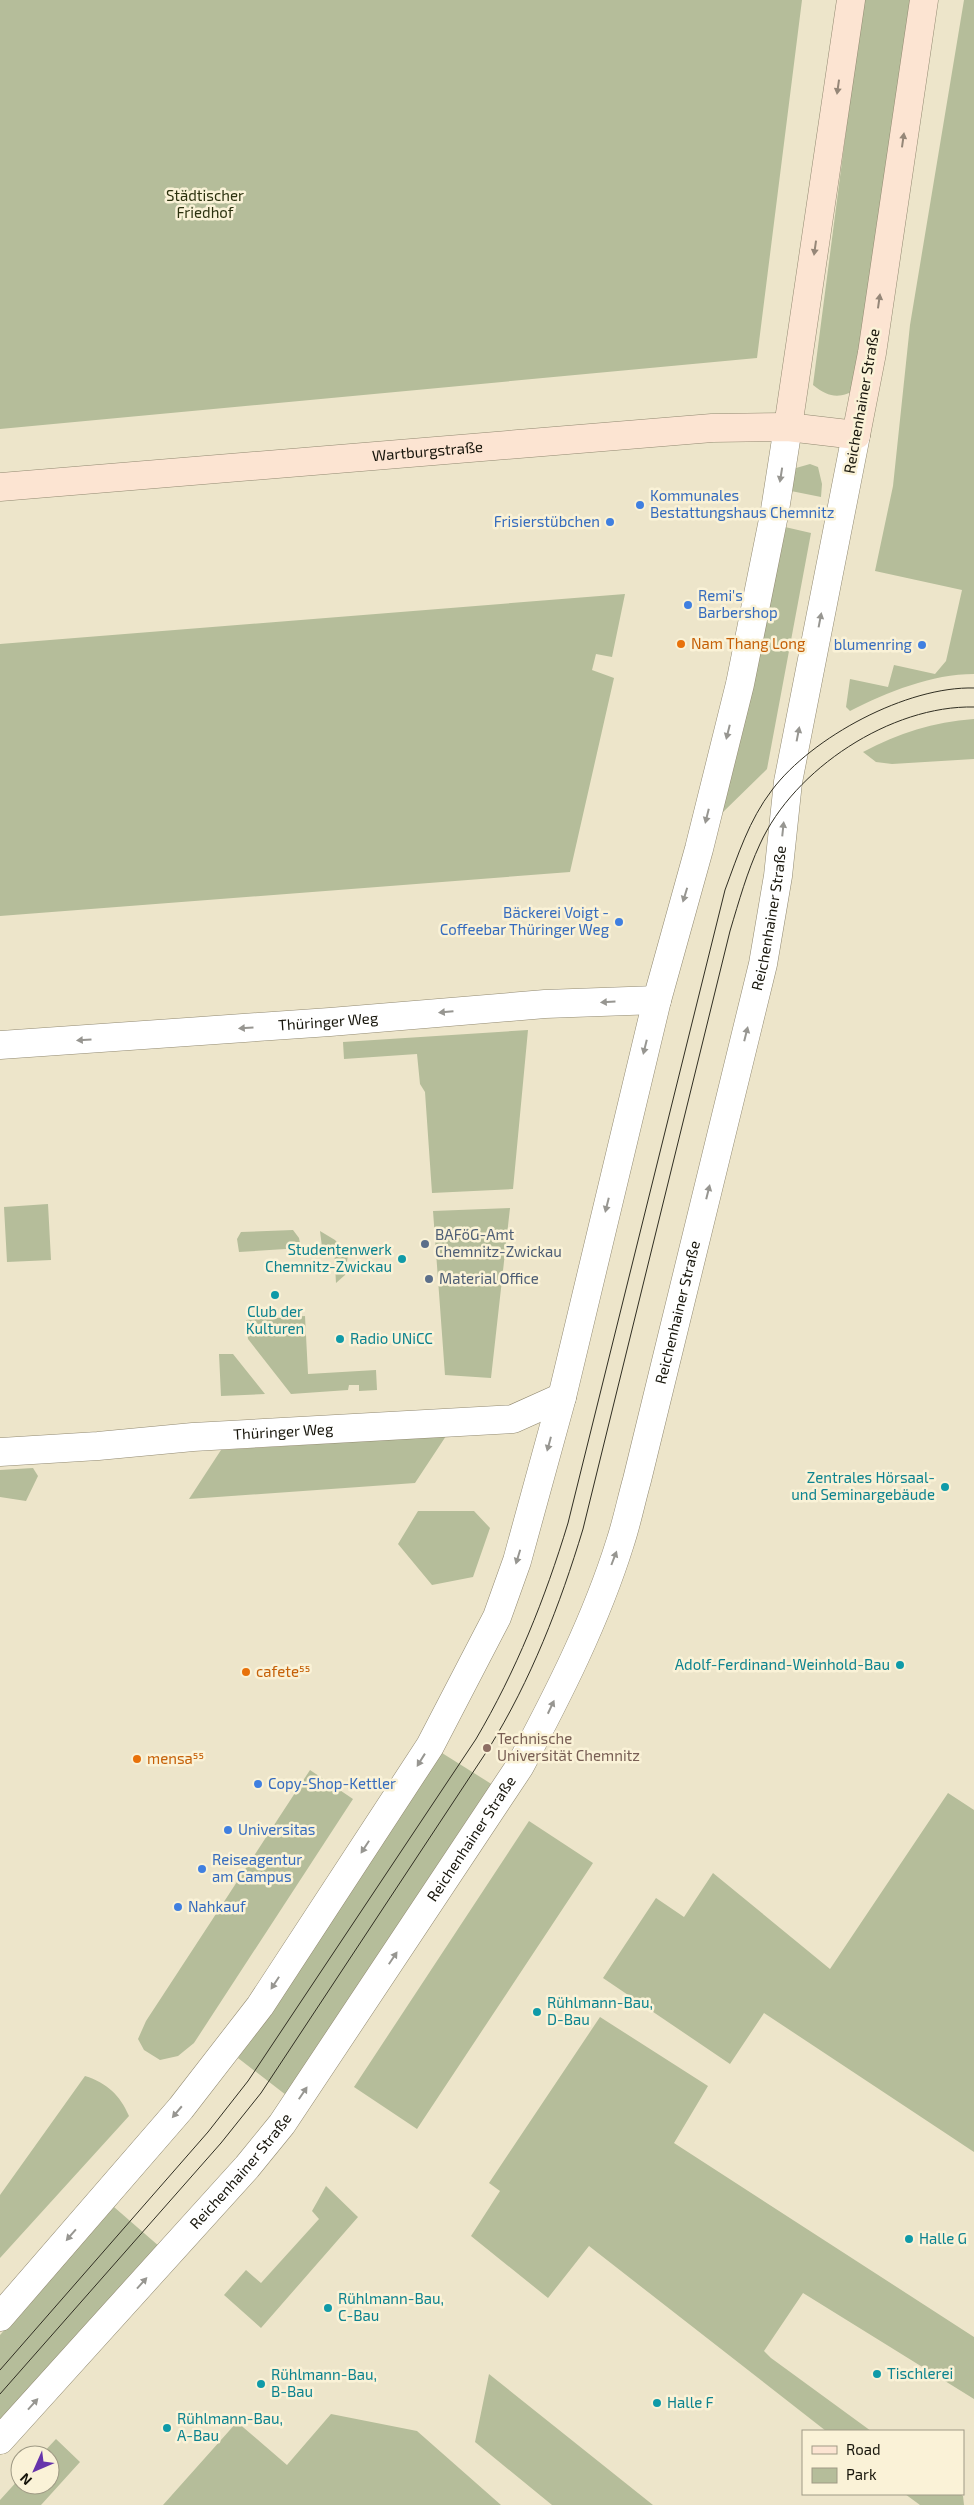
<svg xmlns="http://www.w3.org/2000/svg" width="974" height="2505" viewBox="0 0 974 2505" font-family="'Exo 2',sans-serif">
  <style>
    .green { fill: #b5bd9a }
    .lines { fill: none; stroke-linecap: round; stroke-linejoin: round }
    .minor-casing { stroke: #918971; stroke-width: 29 }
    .tertiary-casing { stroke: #918971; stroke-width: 29 }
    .secondary-casing { stroke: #918971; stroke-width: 29 }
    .minor { stroke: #fff; stroke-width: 28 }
    .tertiary { stroke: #fff; stroke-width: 28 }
    .secondary { stroke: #fce4d2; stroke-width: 28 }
    .tram { stroke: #302e22; stroke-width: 1 }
    .oneway { fill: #958778 }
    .oneway2 { fill: #979691 }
    .shop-dot { fill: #3f7fe0; stroke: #faf2d7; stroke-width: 2 }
    .food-dot { fill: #e8710a; stroke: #faf2d7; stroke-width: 2 }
    .service-dot { fill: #5c6f8a; stroke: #faf2d7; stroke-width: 2 }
    .culture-dot { fill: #0f9aa8; stroke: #faf2d7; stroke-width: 2 }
    .education-dot { fill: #8d6e63; stroke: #faf2d7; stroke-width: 2 }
    .labels { text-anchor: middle; stroke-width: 5; stroke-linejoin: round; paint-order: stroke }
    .park-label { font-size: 15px; fill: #2b310e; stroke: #faf2d7 }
    .street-label { font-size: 15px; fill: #17150b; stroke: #faf2d7 }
    .shop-label { font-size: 15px; fill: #366cbe; stroke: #faf2d7; text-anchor: start }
    .food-label { font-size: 15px; fill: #c56008; stroke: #faf2d7; text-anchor: start }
    .service-label { font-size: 15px; fill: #4e5e75; stroke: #faf2d7; text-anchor: start }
    .culture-label { font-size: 15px; fill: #0d838f; stroke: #faf2d7; text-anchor: start }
    .education-label { font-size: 15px; fill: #785e54; stroke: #faf2d7; text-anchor: start }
  </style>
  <rect width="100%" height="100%" fill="#ede5ca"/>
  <!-- green -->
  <path class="green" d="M 0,0 L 802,0 L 757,358 L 0,429 Z
    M 863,0 L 912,0 L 857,389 C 840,399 829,398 813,385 Z
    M 964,0 L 974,0 L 974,674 C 932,674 887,692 850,711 L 846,707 L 850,679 L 888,687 L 894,665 L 935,674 L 946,661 L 962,590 L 875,571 L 893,486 L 910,325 Z
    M 810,464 L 818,467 L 822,484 L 821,497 L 791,491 L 796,468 Z
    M 785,527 L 811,533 L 767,769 L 720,815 Z
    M 625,594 L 612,657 L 596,654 L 592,670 L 614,678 L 570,872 L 0,916 L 0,644 Z
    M 974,719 L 974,759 L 892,764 L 876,762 L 863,752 C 899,733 933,722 974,719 Z
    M 528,1030 L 513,1189 L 432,1193 L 425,1092 L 420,1084 L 417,1054 L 344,1059 L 343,1042 Z
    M 48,1204 L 51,1260 L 7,1262 L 4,1207 Z
    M 510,1208 L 491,1378 L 445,1375 L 433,1211 Z
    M 293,1230 L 299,1238 L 301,1248 L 239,1252 L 237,1239 L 241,1232 Z
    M 320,1231 L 335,1240 L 348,1255 L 345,1275 L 336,1283 L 334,1247 L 322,1247 Z
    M 305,1316 L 308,1374 L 376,1370 L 377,1390 L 359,1391 L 359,1385 L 349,1385 L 348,1390 L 291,1394 L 248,1339 L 246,1320 Z
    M 219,1354 L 233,1354 L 265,1394 L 221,1396 Z
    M 446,1436 L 415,1483 L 189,1499 L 221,1450 Z
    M 33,1468 L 38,1476 L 26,1501 L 0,1497 L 0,1470 Z
    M 418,1511 L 474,1511 L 490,1528 L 473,1577 L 432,1585 L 398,1544 Z
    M 442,1753 L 493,1785 L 286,2095 L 238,2058 L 291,1983 Z
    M 310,1770 L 353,1799 L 194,2043 L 178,2056 L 160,2060 L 144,2050 L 138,2039 L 146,2021 Z
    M 948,1793 L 974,1810 L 974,2152 L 764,2013 L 730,2064 L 603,1978 L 656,1898 L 684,1917 L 713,1873 L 830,1969 Z
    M 529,1821 L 593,1863 L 417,2129 L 354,2087 Z
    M 600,2017 L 708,2086 L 674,2143 L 974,2337 L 974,2399 L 803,2293 L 764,2351 L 771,2358 L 871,2431 L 826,2431 L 589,2246 L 548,2298 L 471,2236 L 500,2191 L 489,2183 Z
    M 85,2076 C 107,2083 120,2095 129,2116 L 0,2258 L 0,2195 Z
    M 326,2186 L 358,2217 L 261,2328 L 224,2295 L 246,2270 L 261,2283 L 319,2219 L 312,2211 Z
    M 114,2207 L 160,2247 L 0,2426 L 0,2335 Z
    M 489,2374 L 653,2505 L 552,2505 L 475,2442 Z
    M 331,2414 L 417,2431 L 501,2505 L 163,2505 L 237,2422 L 287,2465 Z
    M 56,2439 L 80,2462 L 41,2505 L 0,2505 L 0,2500 L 20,2478 L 20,2485 L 50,2485 L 50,2455 L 41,2455 Z
    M 905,2494 L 960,2494 L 963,2496 L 964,2505 L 920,2505 Z"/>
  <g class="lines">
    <defs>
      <g id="minor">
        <path id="s1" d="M 0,1045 L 330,1022 L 545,1004 L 657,1000"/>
        <path id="s2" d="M 0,1452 L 98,1446 L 193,1437 L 513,1419 L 562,1397"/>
      </g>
      <g id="tertiary">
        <path d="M 0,2317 L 181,2108 L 260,2006 L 430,1746 L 497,1617 L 517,1561 L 562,1397 L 657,1000 L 699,849 L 740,684 L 775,510 L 788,427"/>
        <path id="s3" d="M 0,2440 L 247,2167 L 282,2124 L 520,1766 C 558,1695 596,1620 620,1543 C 627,1522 631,1501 637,1480 L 763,964 L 778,876 L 788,782 L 856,435"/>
      </g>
      <g id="secondary">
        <path d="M 788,427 L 851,0"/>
        <path id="s4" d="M 0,487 L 712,428 L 788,427 L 856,435 L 872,353 L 924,0"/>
      </g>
    </defs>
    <!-- minor casing -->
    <use href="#minor" class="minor-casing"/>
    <!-- tertiary casing -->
    <use href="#tertiary" class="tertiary-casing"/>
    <!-- secondary casing -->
    <use href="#secondary" class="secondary-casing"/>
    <!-- minor -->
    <use href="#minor" class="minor"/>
    <!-- tertiary -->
    <use href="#tertiary" class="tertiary"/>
    <!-- secondary -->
    <use href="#secondary" class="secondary"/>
    <!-- tram -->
    <path class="tram" d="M 0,2370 L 208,2132 L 248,2081 L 476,1739 C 516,1671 545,1599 568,1523 L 725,890 C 738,855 749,820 772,790 C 812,737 907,686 974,688
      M 0,2394 L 221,2143 L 261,2093 L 489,1748 C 531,1680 560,1605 583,1529 L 730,931 C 739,901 747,872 760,844 C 794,769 891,705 974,707"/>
  </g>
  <!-- one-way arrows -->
  <defs><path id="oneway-solid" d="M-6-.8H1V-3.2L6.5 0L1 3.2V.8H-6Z" transform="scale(1.25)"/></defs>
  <g class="oneway">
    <use href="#oneway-solid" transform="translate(838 87) rotate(98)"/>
    <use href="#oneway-solid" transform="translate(903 140) rotate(-82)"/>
    <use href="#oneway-solid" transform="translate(815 248) rotate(98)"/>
    <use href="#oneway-solid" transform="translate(879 301) rotate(-82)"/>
  </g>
  <g class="oneway2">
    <use href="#oneway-solid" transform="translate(781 475) rotate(99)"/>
    <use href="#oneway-solid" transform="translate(820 620) rotate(-79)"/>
    <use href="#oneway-solid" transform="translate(728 732) rotate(104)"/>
    <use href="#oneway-solid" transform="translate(798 734) rotate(-79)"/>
    <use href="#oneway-solid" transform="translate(707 816) rotate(104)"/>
    <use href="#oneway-solid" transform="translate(783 829) rotate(-84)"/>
    <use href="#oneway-solid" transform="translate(685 895) rotate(107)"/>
    <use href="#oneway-solid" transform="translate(608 1002) rotate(177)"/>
    <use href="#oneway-solid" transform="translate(446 1012) rotate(175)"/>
    <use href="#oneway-solid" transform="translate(246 1028) rotate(176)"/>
    <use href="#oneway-solid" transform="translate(746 1034) rotate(-76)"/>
    <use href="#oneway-solid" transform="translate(84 1040) rotate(176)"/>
    <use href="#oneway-solid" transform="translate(645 1047) rotate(104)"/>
    <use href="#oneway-solid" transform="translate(708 1192) rotate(-76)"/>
    <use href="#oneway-solid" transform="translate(607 1205) rotate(104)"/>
    <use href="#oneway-solid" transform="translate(549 1444) rotate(105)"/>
    <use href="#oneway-solid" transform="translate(518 1557) rotate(107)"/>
    <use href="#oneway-solid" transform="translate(614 1558) rotate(-69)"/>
    <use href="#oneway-solid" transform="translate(551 1707) rotate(-65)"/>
    <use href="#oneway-solid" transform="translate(421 1760) rotate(122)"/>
    <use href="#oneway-solid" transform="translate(365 1847) rotate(123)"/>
    <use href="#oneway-solid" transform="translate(393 1958) rotate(-56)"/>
    <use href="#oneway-solid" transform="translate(275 1983) rotate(123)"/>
    <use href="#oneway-solid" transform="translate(303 2093) rotate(-56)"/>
    <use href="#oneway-solid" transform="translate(177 2112) rotate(130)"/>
    <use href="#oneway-solid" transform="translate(71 2235) rotate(131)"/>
    <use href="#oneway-solid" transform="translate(142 2283) rotate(-48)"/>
    <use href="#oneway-solid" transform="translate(33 2404) rotate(-48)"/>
  </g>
  <!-- markers -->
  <g class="shop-dot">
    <circle cx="640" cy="505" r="5"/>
    <circle cx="610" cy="522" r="5"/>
    <circle cx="688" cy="605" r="5"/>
    <circle cx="922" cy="645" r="5"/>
    <circle cx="619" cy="922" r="5"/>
    <circle cx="258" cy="1784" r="5"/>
    <circle cx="228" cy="1830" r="5"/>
    <circle cx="202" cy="1869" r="5"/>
    <circle cx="178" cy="1907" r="5"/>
  </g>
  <g class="food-dot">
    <circle cx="681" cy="644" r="5"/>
    <circle cx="246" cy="1672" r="5"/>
    <circle cx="137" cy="1759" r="5"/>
  </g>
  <g class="service-dot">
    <circle cx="425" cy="1244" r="5"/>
    <circle cx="429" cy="1279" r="5"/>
  </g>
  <g class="culture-dot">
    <circle cx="402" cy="1259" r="5"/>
    <circle cx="275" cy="1295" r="5"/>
    <circle cx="340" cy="1339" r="5"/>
    <circle cx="945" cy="1487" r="5"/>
    <circle cx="900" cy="1665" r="5"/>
    <circle cx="537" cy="2012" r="5"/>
    <circle cx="909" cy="2239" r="5"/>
    <circle cx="328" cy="2308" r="5"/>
    <circle cx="877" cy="2374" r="5"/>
    <circle cx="261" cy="2384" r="5"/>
    <circle cx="657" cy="2403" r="5"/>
    <circle cx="167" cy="2428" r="5"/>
  </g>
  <circle class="education-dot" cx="487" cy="1748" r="5"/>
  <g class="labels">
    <!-- park labels -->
    <g class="park-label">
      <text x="205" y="201">Städtischer<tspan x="205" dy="17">Friedhof</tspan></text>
    </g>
    <!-- street labels -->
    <g class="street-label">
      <text transform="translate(862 401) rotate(-80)" y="5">Reichenhainer Straße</text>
      <text dy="5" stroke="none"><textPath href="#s4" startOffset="429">Wartburgstraße</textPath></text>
      <text dy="5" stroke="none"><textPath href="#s3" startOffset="1741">Reichenhainer Straße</textPath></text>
      <text dy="5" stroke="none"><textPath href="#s1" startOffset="329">Thüringer Weg</textPath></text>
      <text dy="5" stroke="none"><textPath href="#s3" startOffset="1336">Reichenhainer Straße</textPath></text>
      <text dy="5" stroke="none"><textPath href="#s2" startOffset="284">Thüringer Weg</textPath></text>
      <text dy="5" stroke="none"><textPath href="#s3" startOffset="766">Reichenhainer Straße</textPath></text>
      <text dy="5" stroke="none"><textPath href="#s3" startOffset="361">Reichenhainer Straße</textPath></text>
    </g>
    <!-- shop labels -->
    <g class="shop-label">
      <text x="650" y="501">Kommunales<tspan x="650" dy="17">Bestattungshaus Chemnitz</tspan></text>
      <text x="600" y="527" text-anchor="end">Frisierstübchen</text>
      <text x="698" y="601">Remi's<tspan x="698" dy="17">Barbershop</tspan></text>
      <text x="912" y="650" text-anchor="end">blumenring</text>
      <text x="609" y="918" text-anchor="end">Bäckerei Voigt -<tspan x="609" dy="17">Coffeebar Thüringer Weg</tspan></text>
      <text x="268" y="1789">Copy-Shop-Kettler</text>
      <text x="238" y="1835">Universitas</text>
      <text x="212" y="1865">Reiseagentur<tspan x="212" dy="17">am Campus</tspan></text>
      <text x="188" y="1912">Nahkauf</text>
    </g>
    <!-- food labels -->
    <g class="food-label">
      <text x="691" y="649">Nam Thang Long</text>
      <text x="256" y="1677">cafete⁵⁵</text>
      <text x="147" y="1764">mensa⁵⁵</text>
    </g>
    <!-- service labels -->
    <g class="service-label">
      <text x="435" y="1240">BAFöG-Amt<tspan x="435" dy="17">Chemnitz-Zwickau</tspan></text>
      <text x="439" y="1284">Material Office</text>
    </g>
    <!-- culture labels -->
    <g class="culture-label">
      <text x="392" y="1255" text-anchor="end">Studentenwerk<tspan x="392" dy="17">Chemnitz-Zwickau</tspan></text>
      <text x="275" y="1317" text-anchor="middle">Club der<tspan x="275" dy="17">Kulturen</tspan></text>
      <text x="350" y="1344">Radio UNiCC</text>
      <text x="935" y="1483" text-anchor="end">Zentrales Hörsaal-<tspan x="935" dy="17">und Seminargebäude</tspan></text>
      <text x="890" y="1670" text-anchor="end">Adolf-Ferdinand-Weinhold-Bau</text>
      <text x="547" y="2008">Rühlmann-Bau,<tspan x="547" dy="17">D-Bau</tspan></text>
      <text x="919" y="2244">Halle G</text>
      <text x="338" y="2304">Rühlmann-Bau,<tspan x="338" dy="17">C-Bau</tspan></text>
      <text x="887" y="2379">Tischlerei</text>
      <text x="271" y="2380">Rühlmann-Bau,<tspan x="271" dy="17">B-Bau</tspan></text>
      <text x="667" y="2408">Halle F</text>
      <text x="177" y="2424">Rühlmann-Bau,<tspan x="177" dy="17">A-Bau</tspan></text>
    </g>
    <!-- education labels -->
    <g class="education-label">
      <text x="497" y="1744">Technische<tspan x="497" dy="17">Universität Chemnitz</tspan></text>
    </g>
  </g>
  <!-- legend -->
  <rect x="802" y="2430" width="162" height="65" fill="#faf2d7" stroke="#9f9a85"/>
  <rect x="812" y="2446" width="25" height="8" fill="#fce4d2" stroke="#9f9a85"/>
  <text x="846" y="2455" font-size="15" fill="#17150b">Road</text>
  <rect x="812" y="2468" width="25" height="15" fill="#b5bd9a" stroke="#9f9a85"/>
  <text x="846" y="2480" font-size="15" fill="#17150b">Park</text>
  <!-- north arrow -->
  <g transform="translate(35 2470) rotate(225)"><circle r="24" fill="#faf2d7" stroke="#9f9a85"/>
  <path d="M0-4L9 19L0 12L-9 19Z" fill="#6634ab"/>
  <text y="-8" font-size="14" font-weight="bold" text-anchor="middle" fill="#17150b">N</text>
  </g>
</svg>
